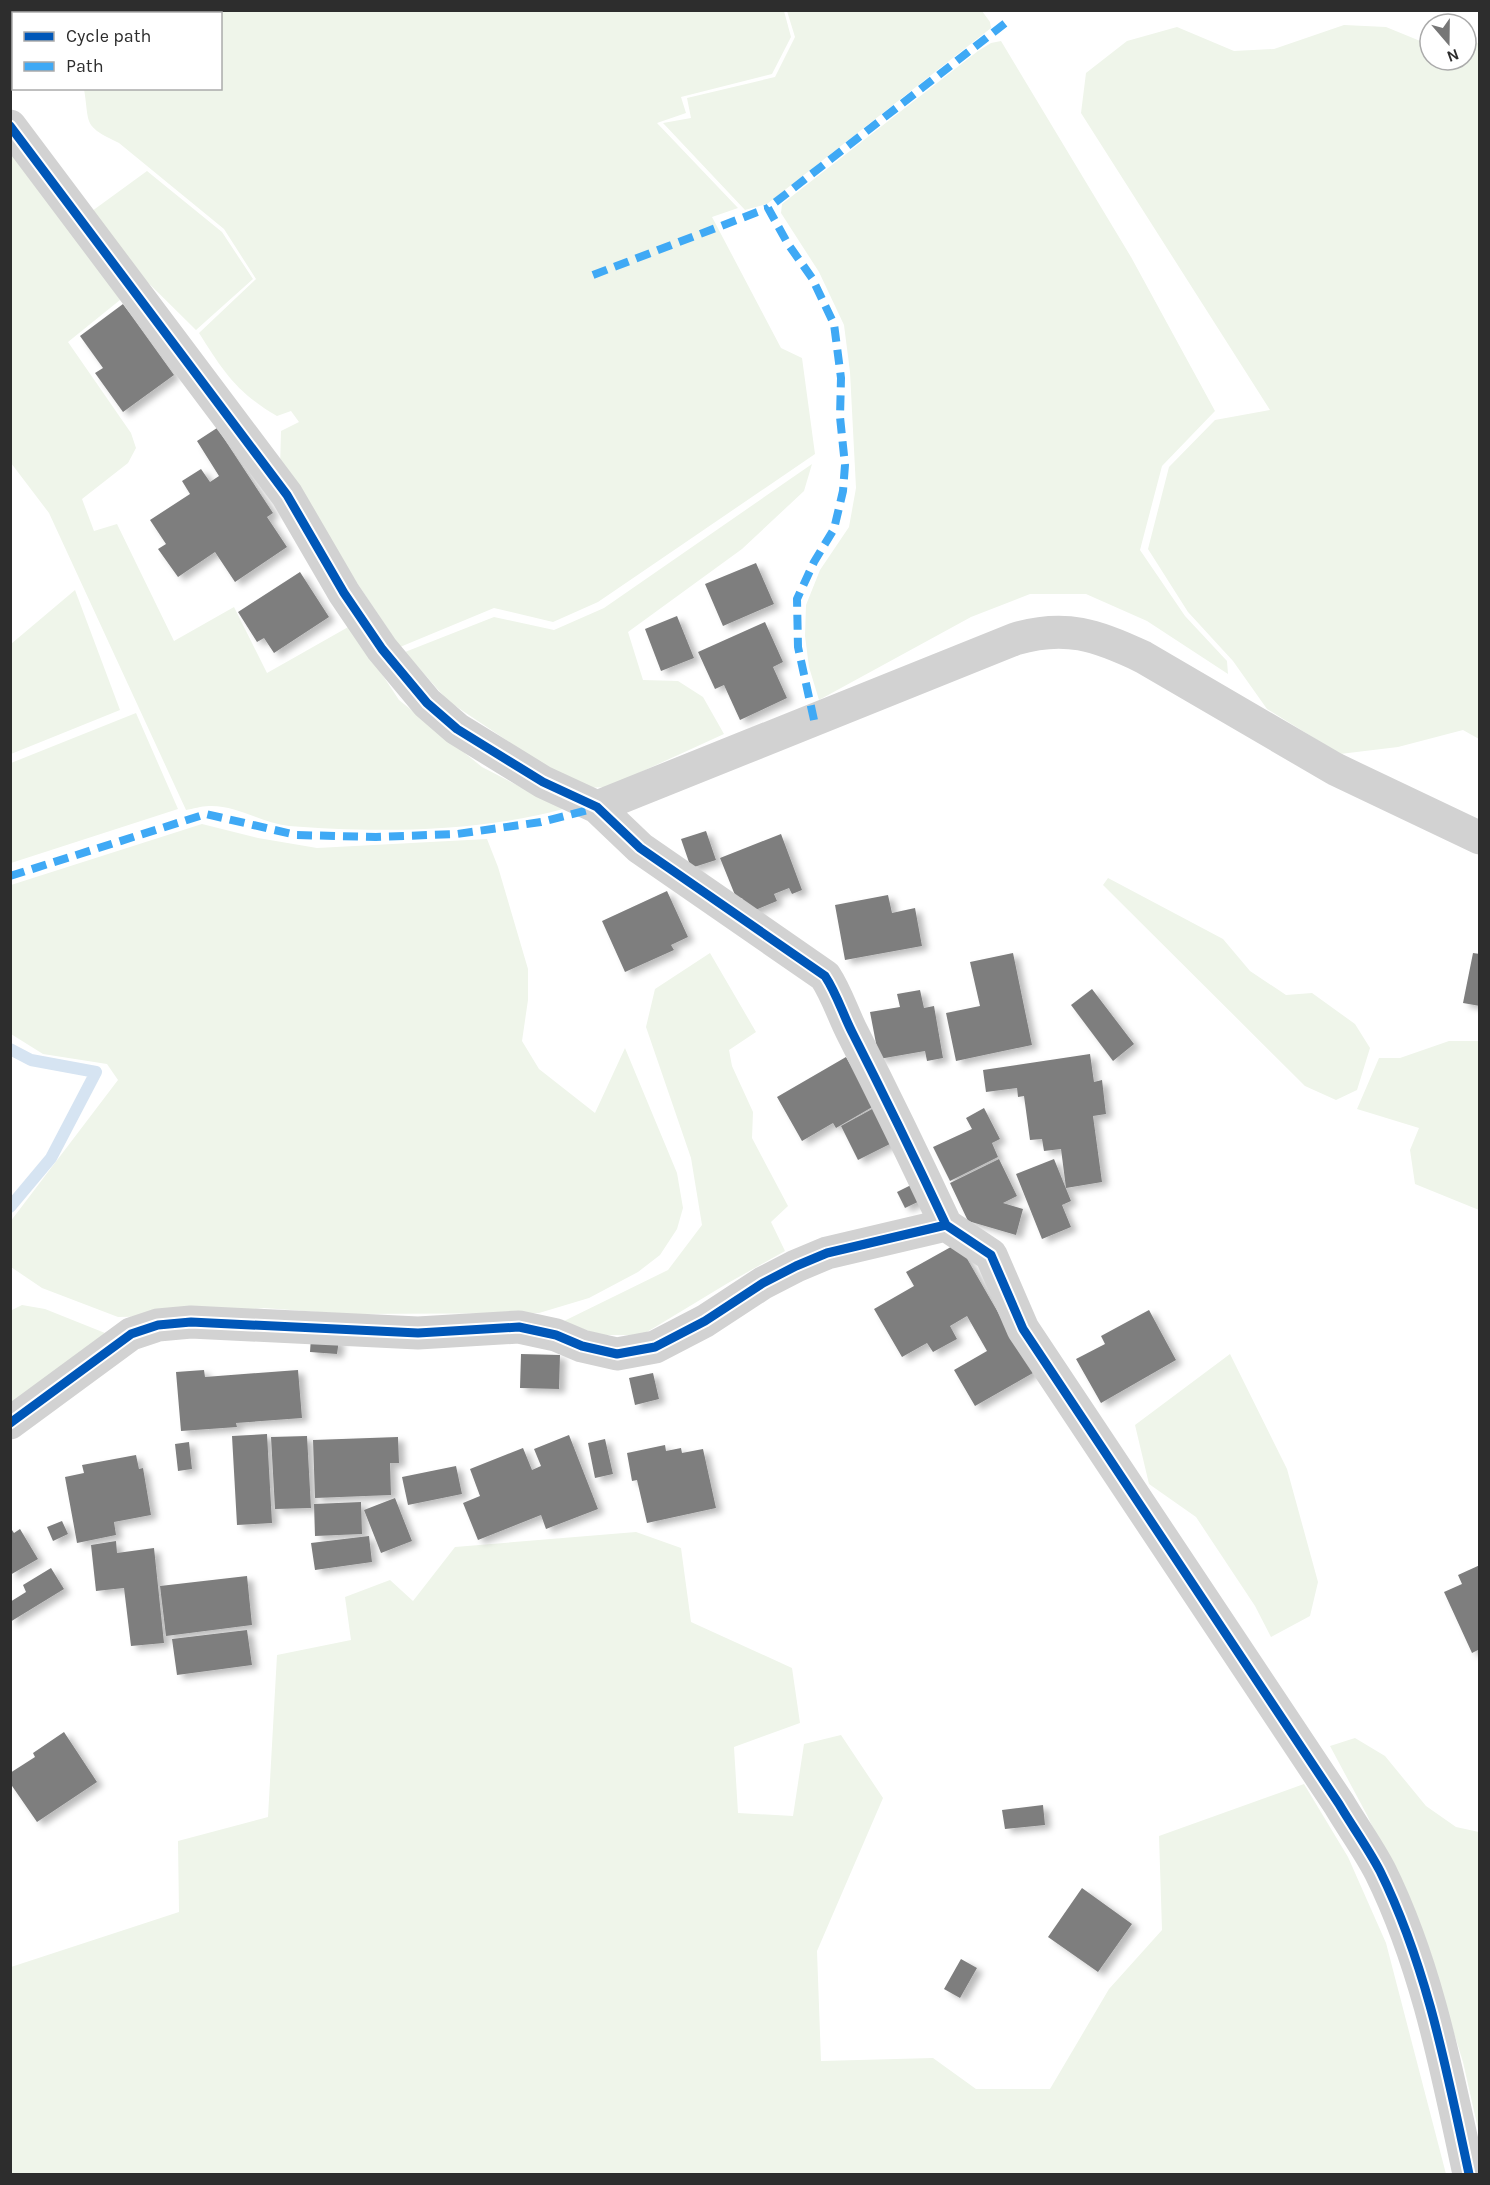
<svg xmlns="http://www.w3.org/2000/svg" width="1490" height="2185" viewBox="0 0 1490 2185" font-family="Karla,sans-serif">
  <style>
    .green { fill: #eff5ea }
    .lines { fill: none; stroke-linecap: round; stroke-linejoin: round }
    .stream { stroke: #d6e4f2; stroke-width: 12 }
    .building { fill: #7e7e7e; filter: url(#shadow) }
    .minor { stroke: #d2d2d2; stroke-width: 33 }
    .quiet { stroke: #3fa9f5; stroke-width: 8; stroke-dasharray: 15 8; stroke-linecap: butt }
    .cycleway-casing { stroke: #fff; stroke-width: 13 }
    .cycleway { stroke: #0057b8; stroke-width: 9 }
  </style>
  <defs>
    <filter id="shadow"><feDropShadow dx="6" dy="4" stdDeviation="3" flood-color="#0004"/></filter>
  </defs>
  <rect width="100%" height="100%" fill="#fff"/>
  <!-- green -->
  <path class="green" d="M 709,10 L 784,11 L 791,37 L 772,74 L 681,97 L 686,113 L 657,123 L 738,208 L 712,217 L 781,348 L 802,358 L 815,454 L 598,602 L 553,622 L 494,608 L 400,647 L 280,468 L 281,431 L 299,422 L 291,411 L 277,416 C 237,393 223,371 199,333 L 256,279 L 224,229 L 119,143 C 82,125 90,125 84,89 L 220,88 L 220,14 L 48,14 L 36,11 Z
    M 787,11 L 982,11 L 990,22 L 991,28 L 767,204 L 745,210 L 663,123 L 691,118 L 687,98 L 775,77 L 795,37 Z
    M 1344,25 L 1386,27 L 1430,45 L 1430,60 L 1466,60 L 1466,44 L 1479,43 L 1479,739 L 1463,730 L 1398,747 L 1340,754 L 1267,709 L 1233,661 L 1188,612 L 1148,549 L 1169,467 L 1215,420 L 1270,410 L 1081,113 L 1086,73 L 1127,41 L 1177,27 L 1234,51 L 1274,49 Z
    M 1001,41 L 1131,257 L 1215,411 L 1162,466 L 1140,550 L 1185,616 L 1227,661 L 1228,674 L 1147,621 L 1086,594 L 1030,594 L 971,617 L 819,700 L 809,667 L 805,636 L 806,605 L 820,570 L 849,527 L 856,488 L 850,372 L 844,325 L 819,272 L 781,213 L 782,204 L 978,51 L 991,43 Z
    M 10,137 L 108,269 L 120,300 L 68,342 L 131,433 L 136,448 L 128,463 L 82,499 L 94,531 L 117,524 L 174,641 L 234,607 L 267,673 L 350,626 L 399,700 L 482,767 L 563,809 C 480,832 374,833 289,826 C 262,823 237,805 209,806 C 201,806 193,809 186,810 L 49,513 L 11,463 Z
    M 147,171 L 222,232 L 253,279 L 196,330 L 109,244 L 88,214 Z
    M 812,464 L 804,491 L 742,549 L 628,632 L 643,680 L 678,681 L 703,697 L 724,734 L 608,787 L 584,788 L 557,774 L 448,701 L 405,652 L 494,617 L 554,630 L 604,608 Z
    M 75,590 L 120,710 L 11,754 L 11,644 Z
    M 136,713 L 178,809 L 11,863 L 11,763 Z
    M 202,824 L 258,838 L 317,848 L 487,839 L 498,867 L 528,969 L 528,1000 L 522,1041 L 539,1069 L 595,1113 L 625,1048 L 677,1173 L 683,1208 L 677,1229 L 660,1255 L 638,1272 L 589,1298 L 539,1313 L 346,1314 L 264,1308 L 165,1316 L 118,1317 L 42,1288 L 11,1267 L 10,1222 L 118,1080 L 107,1064 L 43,1054 L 11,1034 L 11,885 Z
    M 1108,878 L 1223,939 L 1250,971 L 1286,995 L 1312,993 L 1355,1024 L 1370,1048 L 1357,1090 L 1336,1100 L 1305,1086 L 1103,885 Z
    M 710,953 L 756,1032 L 729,1050 L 732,1066 L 753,1112 L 752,1138 L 788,1206 L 771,1222 L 785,1251 L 728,1283 L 642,1335 L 601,1335 L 562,1322 L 668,1270 L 702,1225 L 691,1158 L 646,1027 L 655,989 Z
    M 1449,1041 L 1479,1041 L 1479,1210 L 1415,1184 L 1410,1150 L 1419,1128 L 1357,1109 L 1379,1058 L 1400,1058 Z
    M 22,1305 L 45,1309 L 115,1337 L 11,1414 L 10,1311 Z
    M 1230,1354 L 1287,1469 L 1318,1582 L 1310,1616 L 1271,1637 L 1255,1606 L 1196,1517 L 1149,1484 L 1135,1425 Z
    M 636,1532 L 681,1548 L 691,1622 L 792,1668 L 800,1723 L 734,1747 L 738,1813 L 793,1816 L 804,1744 L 841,1735 L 883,1798 L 817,1951 L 821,2061 L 933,2058 L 976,2089 L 1050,2089 L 1109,1989 L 1162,1930 L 1159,1836 L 1304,1784 L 1348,1857 L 1386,1943 L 1446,2174 L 11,2174 L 11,1967 L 179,1912 L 178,1841 L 268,1817 L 277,1655 L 351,1640 L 345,1597 L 390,1580 L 413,1601 L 455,1547 Z
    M 1355,1738 L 1385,1756 L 1426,1806 L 1456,1827 L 1479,1832 L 1479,2133 L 1463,2062 L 1423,1934 L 1367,1815 L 1330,1746 Z"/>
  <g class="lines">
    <!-- stream -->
    <path class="stream" d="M 10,1049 L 31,1060 L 96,1072 L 51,1158 L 10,1207"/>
  </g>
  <!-- building -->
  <path class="building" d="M 123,304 L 174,375 L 123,412 L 95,373 L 103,368 L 80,336 Z
    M 217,428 L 273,513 L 267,517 L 287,547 L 235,582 L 215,552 L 178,577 L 158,549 L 166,544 L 150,520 L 190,494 L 182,481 L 201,469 L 210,482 L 219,476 L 197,441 Z
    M 756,563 L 774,604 L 723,626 L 705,584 Z
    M 300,572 L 329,617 L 274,653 L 264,638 L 257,642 L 238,612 Z
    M 677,616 L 694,658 L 661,671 L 645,629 Z
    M 765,622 L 783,662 L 773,667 L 787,698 L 740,720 L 724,685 L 715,689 L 698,652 Z
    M 706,831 L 716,860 L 691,868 L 681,839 Z
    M 781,834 L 802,890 L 792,894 L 789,888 L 774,894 L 777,901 L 748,913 L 742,898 L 737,900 L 720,858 Z
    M 667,891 L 688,937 L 671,945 L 674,950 L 625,972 L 602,921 Z
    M 888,895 L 892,913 L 915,908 L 922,946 L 845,960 L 835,905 Z
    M 1013,953 L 1032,1045 L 956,1061 L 946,1013 L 980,1006 L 970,962 Z
    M 1473,953 L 1480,954 L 1480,1006 L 1463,1003 Z
    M 1092,989 L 1134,1044 L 1113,1061 L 1071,1005 Z
    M 920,990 L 924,1008 L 934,1006 L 943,1058 L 927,1061 L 925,1051 L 879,1059 L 870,1012 L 900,1007 L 897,994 Z
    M 1090,1054 L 1094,1082 L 1102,1080 L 1106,1114 L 1093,1116 L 1102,1182 L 1066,1188 L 1061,1149 L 1044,1151 L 1042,1139 L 1030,1140 L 1024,1096 L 1018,1097 L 1017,1088 L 986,1092 L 983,1070 Z
    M 846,1057 L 874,1106 L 836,1128 L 833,1123 L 802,1141 L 777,1097 Z
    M 874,1108 L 892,1143 L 858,1160 L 841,1126 Z
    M 984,1108 L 1000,1139 L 992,1143 L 998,1157 L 950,1181 L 933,1147 L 972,1129 L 966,1118 Z
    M 999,1159 L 1017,1196 L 1003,1203 L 1023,1209 L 1016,1235 L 968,1221 L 950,1183 Z
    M 1054,1159 L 1071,1201 L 1062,1205 L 1071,1227 L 1042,1239 L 1016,1174 Z
    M 915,1183 L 924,1199 L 905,1208 L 897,1192 Z
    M 958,1243 L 1033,1373 L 975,1406 L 954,1370 L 987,1351 L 967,1316 L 950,1326 L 957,1339 L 933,1352 L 927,1343 L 902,1357 L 874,1309 L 914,1286 L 906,1272 Z
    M 1149,1310 L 1176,1360 L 1101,1403 L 1076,1359 L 1105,1344 L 1101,1336 Z
    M 311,1337 L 339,1340 L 337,1354 L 310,1352 Z
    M 521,1354 L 560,1355 L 559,1389 L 520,1388 Z
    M 204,1370 L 205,1377 L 298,1370 L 302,1418 L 236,1423 L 237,1427 L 181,1431 L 176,1372 Z
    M 653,1373 L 659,1399 L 635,1405 L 629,1378 Z
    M 267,1434 L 272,1523 L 237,1525 L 232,1436 Z
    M 569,1435 L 598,1509 L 546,1529 L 541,1515 L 478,1540 L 463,1503 L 480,1496 L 470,1469 L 523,1448 L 532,1470 L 541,1466 L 534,1449 Z
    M 307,1436 L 311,1508 L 275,1509 L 271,1437 Z
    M 398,1437 L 399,1463 L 390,1463 L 391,1495 L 315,1498 L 313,1440 Z
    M 605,1439 L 613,1474 L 595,1478 L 588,1443 Z
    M 189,1442 L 192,1469 L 178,1471 L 175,1444 Z
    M 665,1445 L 666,1451 L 681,1448 L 682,1453 L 703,1449 L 716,1508 L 647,1523 L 637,1480 L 632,1481 L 627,1453 Z
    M 136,1455 L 139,1469 L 143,1468 L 151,1515 L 114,1522 L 116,1535 L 77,1543 L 65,1477 L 84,1473 L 82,1465 Z
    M 456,1466 L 462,1494 L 408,1505 L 402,1477 Z
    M 395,1498 L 412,1541 L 381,1553 L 364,1510 Z
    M 361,1502 L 362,1534 L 315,1536 L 314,1504 Z
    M 62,1521 L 68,1534 L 53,1541 L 47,1527 Z
    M 10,1527 L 14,1533 L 20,1529 L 38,1559 L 10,1575 Z
    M 369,1536 L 372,1562 L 315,1570 L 311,1543 Z
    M 116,1541 L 117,1553 L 154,1548 L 164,1643 L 131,1646 L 124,1588 L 96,1591 L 91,1545 Z
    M 1480,1565 L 1480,1649 L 1472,1653 L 1444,1592 L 1462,1584 L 1458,1575 Z
    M 51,1568 L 64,1589 L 10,1622 L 10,1602 L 26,1592 L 23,1585 Z
    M 247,1576 L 252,1625 L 166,1636 L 160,1586 Z
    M 247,1630 L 252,1665 L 177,1675 L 172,1639 Z
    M 64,1732 L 97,1782 L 37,1822 L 10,1783 L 10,1773 L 35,1757 L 33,1753 Z
    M 1043,1805 L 1045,1825 L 1005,1829 L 1002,1810 Z
    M 1082,1888 L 1132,1924 L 1098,1972 L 1048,1937 Z
    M 961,1959 L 977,1968 L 960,1998 L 944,1989 Z"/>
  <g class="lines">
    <!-- minor -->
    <path class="minor" d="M 10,126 L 287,495 L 344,593 L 382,649 L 427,703 L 457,729 L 543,782 L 597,807 L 640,848 L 825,976 C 837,994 843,1015 853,1034 C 885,1097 916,1161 946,1225 L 827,1253 L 796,1266 L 763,1283 L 705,1321 L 655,1347 L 617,1354 L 582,1346 L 556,1335 L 519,1327 L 418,1333 L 191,1322 L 158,1325 L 131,1334 L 10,1423
      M 597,807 L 1015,639 C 1065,624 1097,635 1143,657 L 1335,769 L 1480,838
      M 946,1225 L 991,1255 L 1023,1329 L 1339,1804 C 1352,1826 1368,1848 1380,1871 C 1427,1966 1447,2072 1469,2174"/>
    <!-- quiet -->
    <path class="quiet" d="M 593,275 L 768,208
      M 814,720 L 798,647 L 797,599 L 814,562 L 834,529 L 843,491 L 845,465 L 840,417 L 841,378 L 834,324 L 812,278 L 788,244 L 768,208 L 1008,21
      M 10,876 L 206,814 L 296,835 L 376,837 L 457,834 L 541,822 L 596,808"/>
    <defs>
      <path id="cycleway" d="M 10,126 L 287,495 L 344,593 L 382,649 L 427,703 L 457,729 L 543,782 L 597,807 L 640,848 L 825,976 C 837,994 843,1015 853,1034 C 885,1097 916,1161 946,1225 L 827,1253 L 796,1266 L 763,1283 L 705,1321 L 655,1347 L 617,1354 L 582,1346 L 556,1335 L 519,1327 L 418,1333 L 191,1322 L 158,1325 L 131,1334 L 10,1423
        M 946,1225 L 991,1255 L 1023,1329 L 1339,1804 C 1352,1826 1368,1848 1380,1871 C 1427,1966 1447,2072 1469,2174"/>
    </defs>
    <!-- cycleway casing -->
    <use href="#cycleway" class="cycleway-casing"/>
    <!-- cycleway -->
    <use href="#cycleway" class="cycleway"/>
  </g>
  <!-- border -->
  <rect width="1490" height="2185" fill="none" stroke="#2d2d2d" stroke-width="24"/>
  <!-- legend -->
  <rect x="12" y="12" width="210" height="78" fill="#ffffff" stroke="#ababab" stroke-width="1.5"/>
  <rect x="24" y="32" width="30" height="9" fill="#0057b8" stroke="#ababab" stroke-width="1.5"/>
  <text x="66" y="42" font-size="18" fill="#2d2d2d">Cycle path</text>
  <rect x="24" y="62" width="30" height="9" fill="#3fa9f5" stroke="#ababab" stroke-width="1.5"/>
  <text x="66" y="72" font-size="18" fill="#2d2d2d">Path</text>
  <!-- north arrow -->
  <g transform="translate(1448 42) rotate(160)"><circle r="28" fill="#ffffff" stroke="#ababab" stroke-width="1.5"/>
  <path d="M0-4.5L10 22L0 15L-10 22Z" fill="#767676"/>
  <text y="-9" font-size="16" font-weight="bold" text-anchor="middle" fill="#2d2d2d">N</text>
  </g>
</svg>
